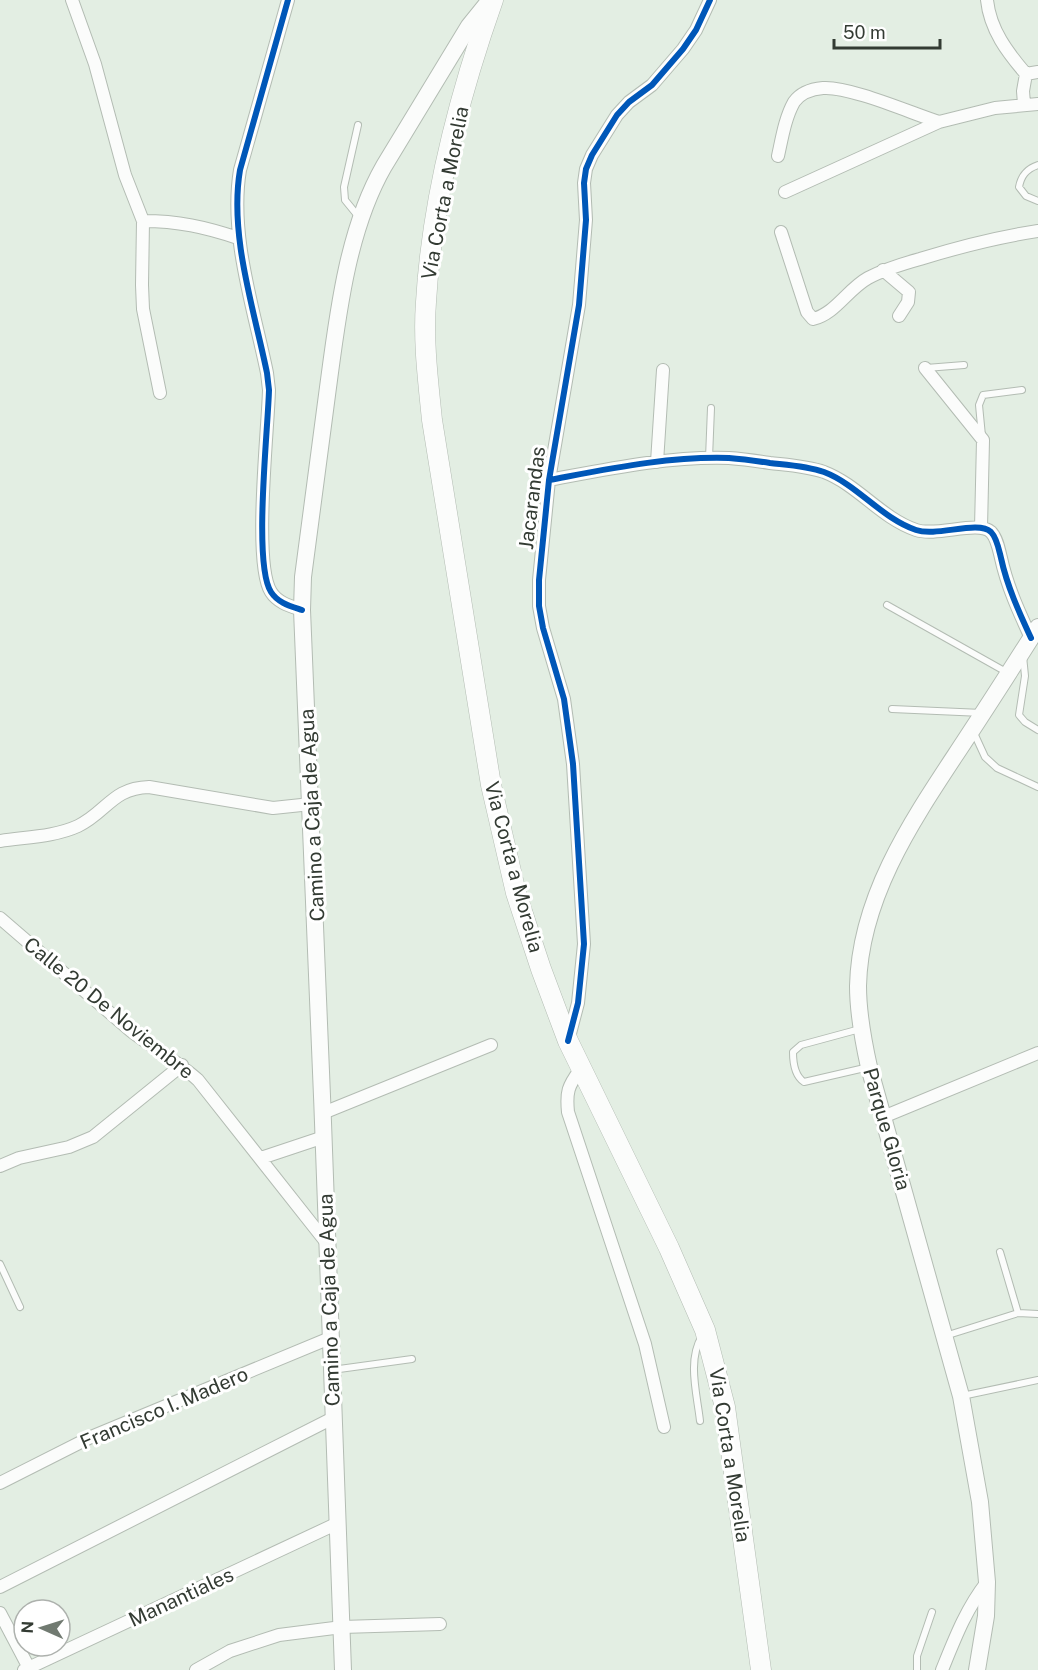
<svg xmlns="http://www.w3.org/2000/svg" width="1038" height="1670" viewBox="0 0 1038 1670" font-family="'Public Sans',sans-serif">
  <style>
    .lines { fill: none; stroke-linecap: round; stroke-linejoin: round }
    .service-casing { stroke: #b3bcb3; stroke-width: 8 }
    .minor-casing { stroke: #b3bcb3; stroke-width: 14 }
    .secondary-casing { stroke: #b3bcb3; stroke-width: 18 }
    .primary-casing { stroke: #b3bcb3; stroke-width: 21 }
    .service { stroke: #fbfcfb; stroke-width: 6 }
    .minor { stroke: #fbfcfb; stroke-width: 12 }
    .secondary { stroke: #fbfcfb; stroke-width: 16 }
    .primary { stroke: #fbfcfb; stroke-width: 20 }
    .cycleway-casing { stroke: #fff; stroke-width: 10 }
    .cycleway { stroke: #0057b8; stroke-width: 6 }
    .labels { text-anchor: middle; stroke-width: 6; stroke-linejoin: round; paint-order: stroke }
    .street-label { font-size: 20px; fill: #333b33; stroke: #fff }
  </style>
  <rect width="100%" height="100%" fill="#e3eee3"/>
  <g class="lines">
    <defs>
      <path id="service" d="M 1038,165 C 1026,169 1021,176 1019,187 L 1026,196 L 1038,201
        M 358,216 L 345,200 L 344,187 L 358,125
        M 926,368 L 964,365
        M 982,436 L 979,405 L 983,395 L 1022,390
        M 709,458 L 711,408
        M 887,605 L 1008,673
        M 1023,656 L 1025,676 L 1019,715 L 1025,722 L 1038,730
        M 892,709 L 982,713
        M 974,733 L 985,757 L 997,768 L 1038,787
        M 860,1029 L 801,1045 L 793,1052 C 793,1062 795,1076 804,1082 L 869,1067
        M 1000,1252 L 1018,1313
        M 0,1264 L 20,1307
        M 945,1336 L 1018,1313 L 1038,1314
        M 332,1370 L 412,1359
        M 962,1396 L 1038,1380
        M 700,1421 C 697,1394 687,1360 702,1336
        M 917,1670 L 917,1656 L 932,1612"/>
      <path id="minor" d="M 72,0 L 95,64 L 125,175 L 143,221 L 142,285 L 143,309 L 160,393
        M 288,0 L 240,170 C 229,235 254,309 267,373 L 269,390 C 268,430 253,564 271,592 C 278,603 290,606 302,610
        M 987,0 C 990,30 1008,53 1026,74
        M 1024,104 L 1023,91 L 1026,74 L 1038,72
        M 778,156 C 782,138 785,118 794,102 C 801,92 812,89 823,88 C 849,86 911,113 939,122
        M 785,192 L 939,122 L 995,108 L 1038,104
        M 143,221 C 178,221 205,227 238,238
        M 781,232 L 807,312 L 813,319 C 835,314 848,289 868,278 C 885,269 902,264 920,259 C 959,247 998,237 1038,231
        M 883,270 L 909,292 L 908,302 L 899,316
        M 925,368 L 983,440 L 981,528
        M 657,462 L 663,370
        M 549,480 C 608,469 669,456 729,458 C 743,459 757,461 770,463 C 788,465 807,466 824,472 C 858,485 881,518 916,530 C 937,537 978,520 991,532 C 997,538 999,550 1001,558 C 1007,586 1019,612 1031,638
        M 0,841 C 25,837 54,837 78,826 C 107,812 112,788 149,787 L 273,808 L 311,804
        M 0,918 L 131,1031 C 153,1048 177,1061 198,1080 L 326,1242
        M 568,1041 L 578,1003 L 584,944 L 573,764 L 564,699 L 543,628 L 539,606 L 539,580 L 549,480 L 579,305 L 586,220 L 584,183 L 586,169 L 592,155 L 617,115 L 629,102 L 652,85 L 683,49 L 696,30 L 710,0
        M 580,1070 C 568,1086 566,1092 568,1112 L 645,1344 L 664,1427
        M 323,1113 L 491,1045
        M 883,1117 L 1038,1053
        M 261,1158 L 324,1137
        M 0,1166 L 19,1158 L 69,1147 L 93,1137 L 182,1065
        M 0,1483 L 91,1437 L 330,1338
        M 0,1587 L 333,1418
        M 0,1613 L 29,1668
        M 24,1670 L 338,1523
        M 196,1670 L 230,1651 L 279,1635 L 342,1627 L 440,1624
        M 942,1670 C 955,1638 966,1609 987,1582"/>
      <path id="secondary" d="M 343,1670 C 329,1317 319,963 302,610 L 303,577 C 311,516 319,456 327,395 C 337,321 346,232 384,166 L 469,26 L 490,0
        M 977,1670 L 986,1616 L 987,1582 L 980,1502 L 961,1396 L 869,1067 C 863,1040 858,1013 858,986 C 860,894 916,815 964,742 C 989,704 1014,665 1038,627"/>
      <path id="primary" d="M 493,0 C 459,96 432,199 426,302 C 423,341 428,380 432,420 L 491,785 L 516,893 L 541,969 L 568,1041 L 669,1248 L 705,1330 L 725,1407 L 761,1670"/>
    </defs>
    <!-- service casing -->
    <use href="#service" class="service-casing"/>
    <!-- minor casing -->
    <use href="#minor" class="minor-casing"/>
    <!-- secondary casing -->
    <use href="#secondary" class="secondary-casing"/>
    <!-- primary casing -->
    <use href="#primary" class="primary-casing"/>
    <!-- service -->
    <use href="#service" class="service"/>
    <!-- minor -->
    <use href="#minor" class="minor"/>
    <!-- secondary -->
    <use href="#secondary" class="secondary"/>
    <!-- primary -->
    <use href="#primary" class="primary"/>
    <defs>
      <path id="cycleway" d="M 288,0 L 240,170 C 229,235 254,309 267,373 L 269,390 C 268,430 253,564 271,592 C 278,603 290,606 302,610
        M 549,480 C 608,469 669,456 729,458 C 743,459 757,461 770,463 C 788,465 807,466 824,472 C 858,485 881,518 916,530 C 937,537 978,520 991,532 C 997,538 999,550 1001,558 C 1007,586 1019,612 1031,638
        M 568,1041 L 578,1003 L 584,944 L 573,764 L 564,699 L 543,628 L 539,606 L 539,580 L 549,480 L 579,305 L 586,220 L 584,183 L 586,169 L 592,155 L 617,115 L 629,102 L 652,85 L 683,49 L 696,30 L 710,0"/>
    </defs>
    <!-- cycleway casing -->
    <use href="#cycleway" class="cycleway-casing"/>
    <!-- cycleway -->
    <use href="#cycleway" class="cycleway"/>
  </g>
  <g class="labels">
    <!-- street labels -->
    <g class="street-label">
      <text transform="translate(445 193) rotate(-79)" y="7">Via Corta a Morelia</text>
      <text transform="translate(532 498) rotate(-83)" y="7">Jacarandas</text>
      <text transform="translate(312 815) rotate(-93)" y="7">Camino a Caja de Agua</text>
      <text transform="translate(514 867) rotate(75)" y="7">Via Corta a Morelia</text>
      <text transform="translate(109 1008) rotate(39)" y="7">Calle 20 De Noviembre</text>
      <text transform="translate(887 1129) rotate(74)" y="7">Parque Gloria</text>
      <text transform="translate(329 1300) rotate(-92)" y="7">Camino a Caja de Agua</text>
      <text transform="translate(164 1408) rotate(-23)" y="7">Francisco I. Madero</text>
      <text transform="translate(730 1455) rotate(81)" y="7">Via Corta a Morelia</text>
      <text transform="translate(181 1597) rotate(-25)" y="7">Manantiales</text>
    </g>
  </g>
  <!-- north arrow -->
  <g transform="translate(42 1628) rotate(273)"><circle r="28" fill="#ffffff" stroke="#adb1ad" stroke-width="1.5"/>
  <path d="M0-4.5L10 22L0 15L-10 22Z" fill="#717a71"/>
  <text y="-9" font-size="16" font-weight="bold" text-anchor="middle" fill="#333b33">N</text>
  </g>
  <!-- scale -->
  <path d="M834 39v9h106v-9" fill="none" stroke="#333b33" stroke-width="3"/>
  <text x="843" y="39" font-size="18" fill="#333b33" stroke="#ffffff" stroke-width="4.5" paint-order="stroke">50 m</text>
</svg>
